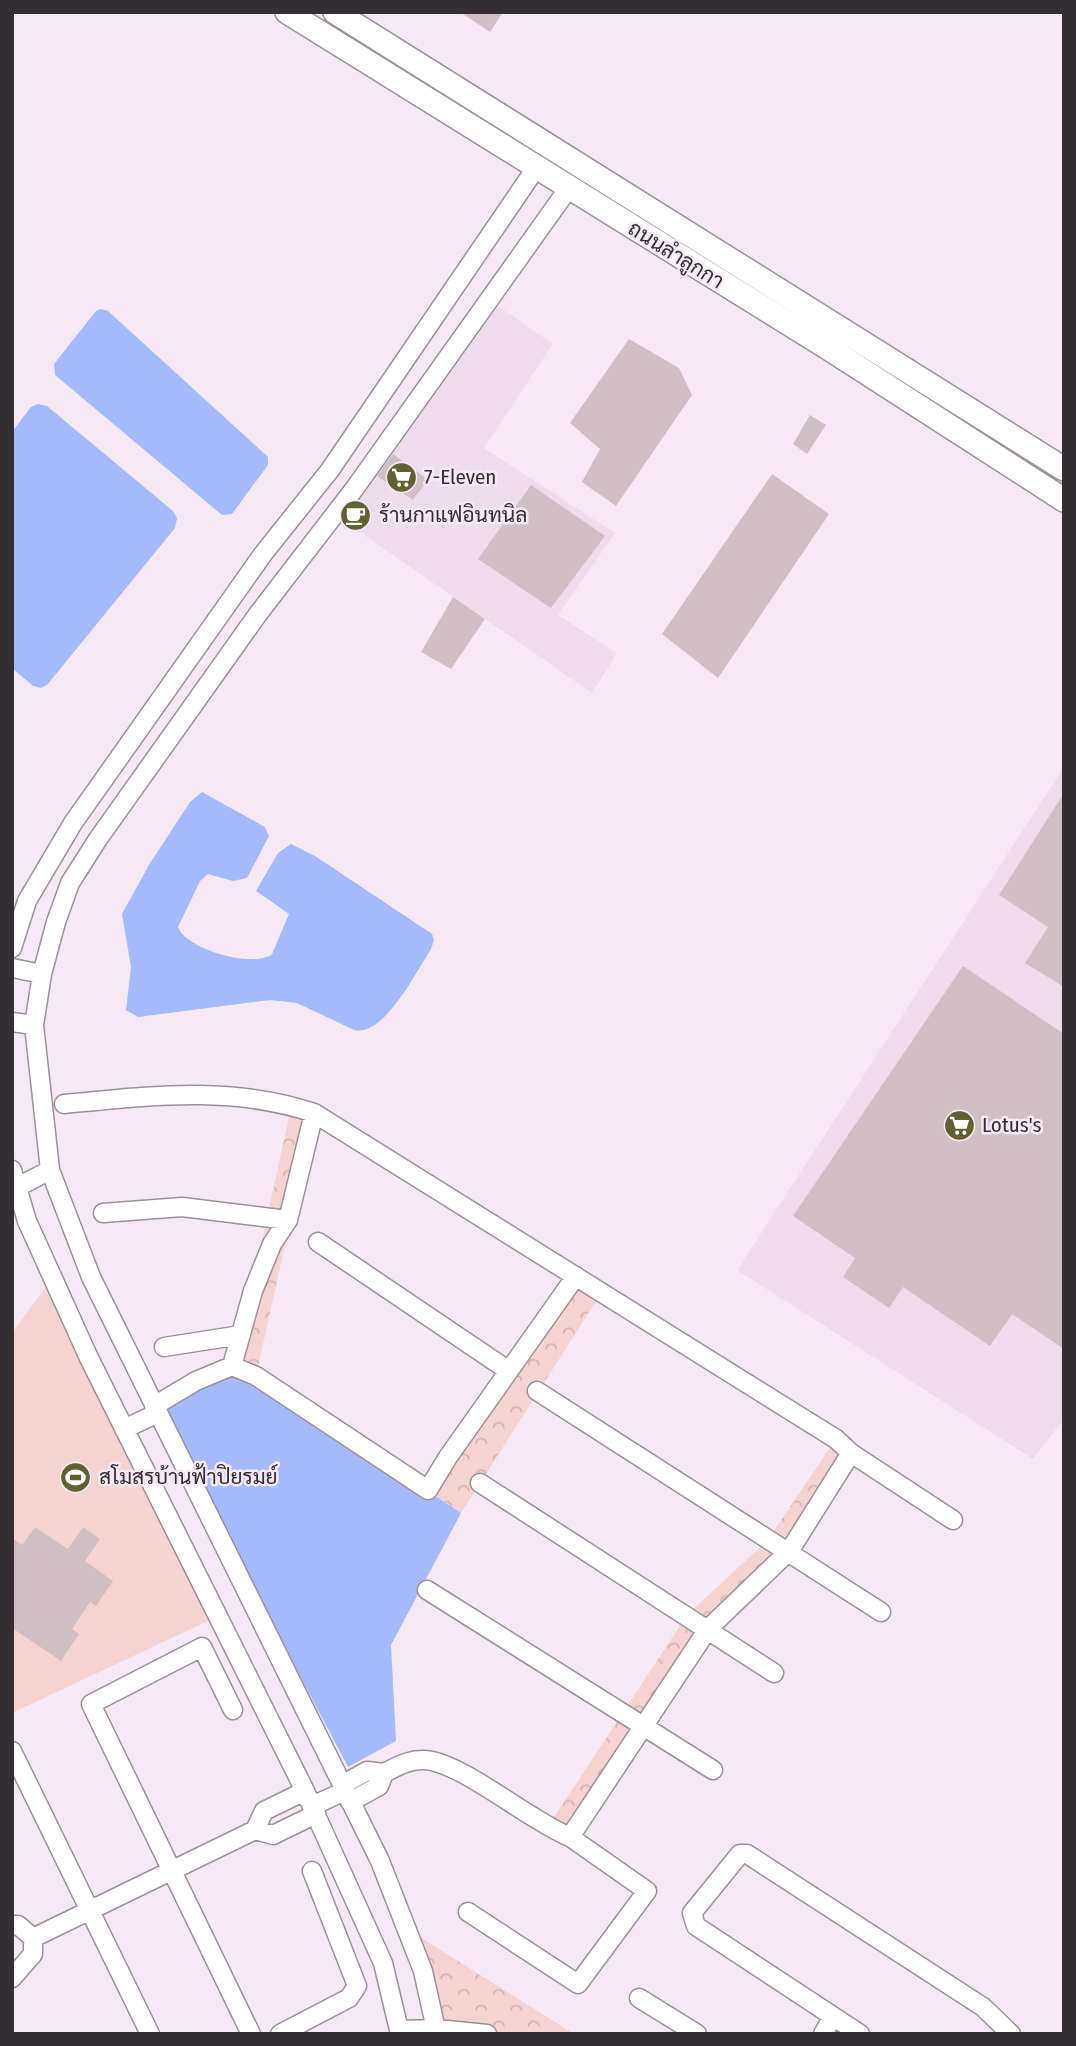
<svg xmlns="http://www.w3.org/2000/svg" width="1076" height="2046" viewBox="0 0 1076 2046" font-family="'Fira Sans Condensed',Sarabun,sans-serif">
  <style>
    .built { fill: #eedced }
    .park { fill: url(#park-crowns) }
    .pitch { fill: #f5d3d0 }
    .water { fill: #a5bafd }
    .building { fill: #d0bfc4 }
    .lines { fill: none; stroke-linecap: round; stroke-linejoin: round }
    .minor-casing { stroke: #9c909b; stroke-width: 21 }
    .major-casing { stroke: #9c909b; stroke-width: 26 }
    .minor { stroke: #fff; stroke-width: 18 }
    .major { stroke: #fff; stroke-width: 23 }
    .labels { text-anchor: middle; stroke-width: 5; stroke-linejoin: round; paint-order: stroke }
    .street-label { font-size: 21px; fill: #342f33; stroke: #f6e9f5 }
    .poi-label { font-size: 21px; fill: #342f33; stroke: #f6e9f5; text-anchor: start }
  </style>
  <defs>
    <pattern id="park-crowns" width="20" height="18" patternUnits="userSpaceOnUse" patternTransform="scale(1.75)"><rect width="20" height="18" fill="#f5d3d0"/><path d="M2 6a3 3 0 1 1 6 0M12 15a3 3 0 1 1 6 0" fill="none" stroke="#d3b5b3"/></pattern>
  </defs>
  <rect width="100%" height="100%" fill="#f6e9f5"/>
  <!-- built -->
  <path class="built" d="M 488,299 L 553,344 L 484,448 L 615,533 L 558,615 L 617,653 L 592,693 L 341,519 Z
    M 1064,767 L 1064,1419 L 1033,1459 L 737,1270 Z"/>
  <!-- park -->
  <path class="park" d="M 292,1106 L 314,1113 L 256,1376 L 232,1366 C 256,1280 271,1193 292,1106 Z
    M 576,1276 L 602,1292 L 461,1513 L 428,1490 Z
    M 836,1439 L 851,1453 L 790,1550 L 708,1629 L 570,1837 L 547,1828 L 687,1615 L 767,1541 Z
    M 407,1929 L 574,2034 L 483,2034 L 437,2029 Z"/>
  <!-- pitch -->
  <path class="pitch" d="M 48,1284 L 210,1620 L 12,1713 L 12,1333 Z"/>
  <!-- water -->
  <path class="water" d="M 101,309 L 108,311 L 268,457 L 268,465 L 232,514 L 222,515 L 55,375 L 54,364 L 96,311 Z
    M 38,404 L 47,406 L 173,511 L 177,518 L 175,528 L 47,685 L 41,688 L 33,686 L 12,668 L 12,432 L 31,407 Z
    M 202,792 L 265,827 L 269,836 L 247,878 L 233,881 L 208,874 L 200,881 L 178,927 C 185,949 254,969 272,954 L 289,914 L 256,891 L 278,853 L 291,844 L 315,856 L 432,934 L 434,940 L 431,949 C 416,972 384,1037 354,1030 L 297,1003 L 270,1000 L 138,1017 L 126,1010 L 131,967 L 122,914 L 149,865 L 190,802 Z
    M 229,1372 L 256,1376 L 461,1513 L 391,1645 L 396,1741 L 348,1767 L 157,1405 Z"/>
  <!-- building -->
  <path class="building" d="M 460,12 L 503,12 L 490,32 Z
    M 629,339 L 679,368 L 692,395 L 616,506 L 582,482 L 600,449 L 570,423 Z
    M 810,415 L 826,425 L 807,454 L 793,444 Z
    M 393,454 L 428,480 L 413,500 L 377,476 Z
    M 772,474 L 829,514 L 718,678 L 662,634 Z
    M 531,485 L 605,536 L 551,608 L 478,559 Z
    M 359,502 L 371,512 L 359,531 L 344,521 Z
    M 453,597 L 485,619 L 451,669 L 421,652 Z
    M 1064,793 L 1064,987 L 1025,963 L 1048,927 L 999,895 Z
    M 963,966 L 1064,1034 L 1064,1349 L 1012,1314 L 990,1346 L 903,1287 L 889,1308 L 843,1277 L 855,1258 L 793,1216 Z
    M 35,1527 L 68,1549 L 83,1527 L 100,1539 L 85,1561 L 113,1581 L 96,1606 L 90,1602 L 72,1629 L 79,1634 L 61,1661 L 12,1628 L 12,1538 L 22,1545 Z"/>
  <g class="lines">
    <defs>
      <path id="minor" d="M 12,948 L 27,901 L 73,823 L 263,554 L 330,470 L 536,168
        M 12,968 L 42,974
        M 12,1022 L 34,1025
        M 64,1104 C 149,1096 231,1085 314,1113
        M 12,1170 L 27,1221 L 89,1358 L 305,1791 L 383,1963 L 400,2034
        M 12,1190 L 50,1170
        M 103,1213 L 182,1207 L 288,1220
        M 318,1242 L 509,1371
        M 164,1347 L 241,1335
        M 232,1366 L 256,1376 L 428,1490 L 448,1457 L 576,1276
        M 537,1391 L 881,1612
        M 154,1406 L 196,1381 L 232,1366 L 253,1291 L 272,1244 L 288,1220 L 314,1113 L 836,1439 L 851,1453 L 953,1520
        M 124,1429 L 158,1413
        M 480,1483 L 774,1673
        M 427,1590 L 713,1770
        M 233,1710 L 202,1647 L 91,1704 L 251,2034
        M 12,1751 L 150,2034
        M 342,1785 L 367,1771 L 384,1773
        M 305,1791 L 264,1811 L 255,1830 L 273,1835 L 316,1814
        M 350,1802 L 379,1786 L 384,1773 C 398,1766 410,1759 425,1760 C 461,1762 530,1821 570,1837 L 708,1629 L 790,1550 L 851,1453
        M 312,1806 L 345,1791
        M 468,1912 L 578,1984 L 647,1891 L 570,1837
        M 12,1925 L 18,1925 L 33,1938
        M 33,1938 L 255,1830
        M 12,1978 L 33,1954 L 33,1938
        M 639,1998 L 697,2034
        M 399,2030 L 437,2029 L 487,2034
        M 280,2034 L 349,1998 L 357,1986 L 312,1871
        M 437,2034 L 423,1971 L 380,1861 L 91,1277 L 50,1170 L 34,1025 L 42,974 L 56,922 L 70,883 L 98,839 L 258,614 L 355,488 L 568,189
        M 823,2034 L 833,2016
        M 860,2034 L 696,1926 L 692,1913 L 740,1854 L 747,1854 L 983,2007 L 1011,2034"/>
      <path id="major" d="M 287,12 L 828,348 L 1064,500
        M 335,12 L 1064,469"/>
    </defs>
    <!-- minor casing -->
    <use href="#minor" class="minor-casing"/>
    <!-- major casing -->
    <use href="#major" class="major-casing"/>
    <!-- minor -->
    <use href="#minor" class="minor"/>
    <!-- major -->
    <use href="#major" class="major"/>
  </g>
  <!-- icons -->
  <defs>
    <symbol id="supermarket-disc" viewBox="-11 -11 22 22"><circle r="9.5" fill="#5f612e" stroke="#f6e9f5"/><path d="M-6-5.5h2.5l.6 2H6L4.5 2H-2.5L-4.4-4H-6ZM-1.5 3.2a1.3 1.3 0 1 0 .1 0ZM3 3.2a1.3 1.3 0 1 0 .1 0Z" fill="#fff"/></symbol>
    <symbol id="cafe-disc" viewBox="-11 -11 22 22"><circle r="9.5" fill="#5f612e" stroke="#f6e9f5"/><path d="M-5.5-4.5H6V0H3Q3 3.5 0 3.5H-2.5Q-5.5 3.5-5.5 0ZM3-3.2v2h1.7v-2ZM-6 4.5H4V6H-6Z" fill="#fff"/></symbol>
    <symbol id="stadium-disc" viewBox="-11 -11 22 22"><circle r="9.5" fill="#5f612e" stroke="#f6e9f5"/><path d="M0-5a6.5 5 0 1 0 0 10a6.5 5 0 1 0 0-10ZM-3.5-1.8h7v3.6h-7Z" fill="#fff"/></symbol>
  </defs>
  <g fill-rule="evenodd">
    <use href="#supermarket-disc" x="384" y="460" width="35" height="35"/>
    <use href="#cafe-disc" x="338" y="498" width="35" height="35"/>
    <use href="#supermarket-disc" x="942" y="1108" width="35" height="35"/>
    <use href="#stadium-disc" x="58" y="1460" width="35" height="35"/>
  </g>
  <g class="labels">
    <!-- street labels -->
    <g class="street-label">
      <text transform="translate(676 255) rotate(32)" y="7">ถนนลำลูกกา</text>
    </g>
    <!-- poi labels -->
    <g class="poi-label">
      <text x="424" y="484">7-Eleven</text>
      <text x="379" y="522">ร้านกาแฟอินทนิล</text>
      <text x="982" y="1132">Lotus's</text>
      <text x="99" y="1484">สโมสรบ้านฟ้าปิยรมย์</text>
    </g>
  </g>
  <!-- border -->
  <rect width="1076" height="2046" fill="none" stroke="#342f33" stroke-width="28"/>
</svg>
